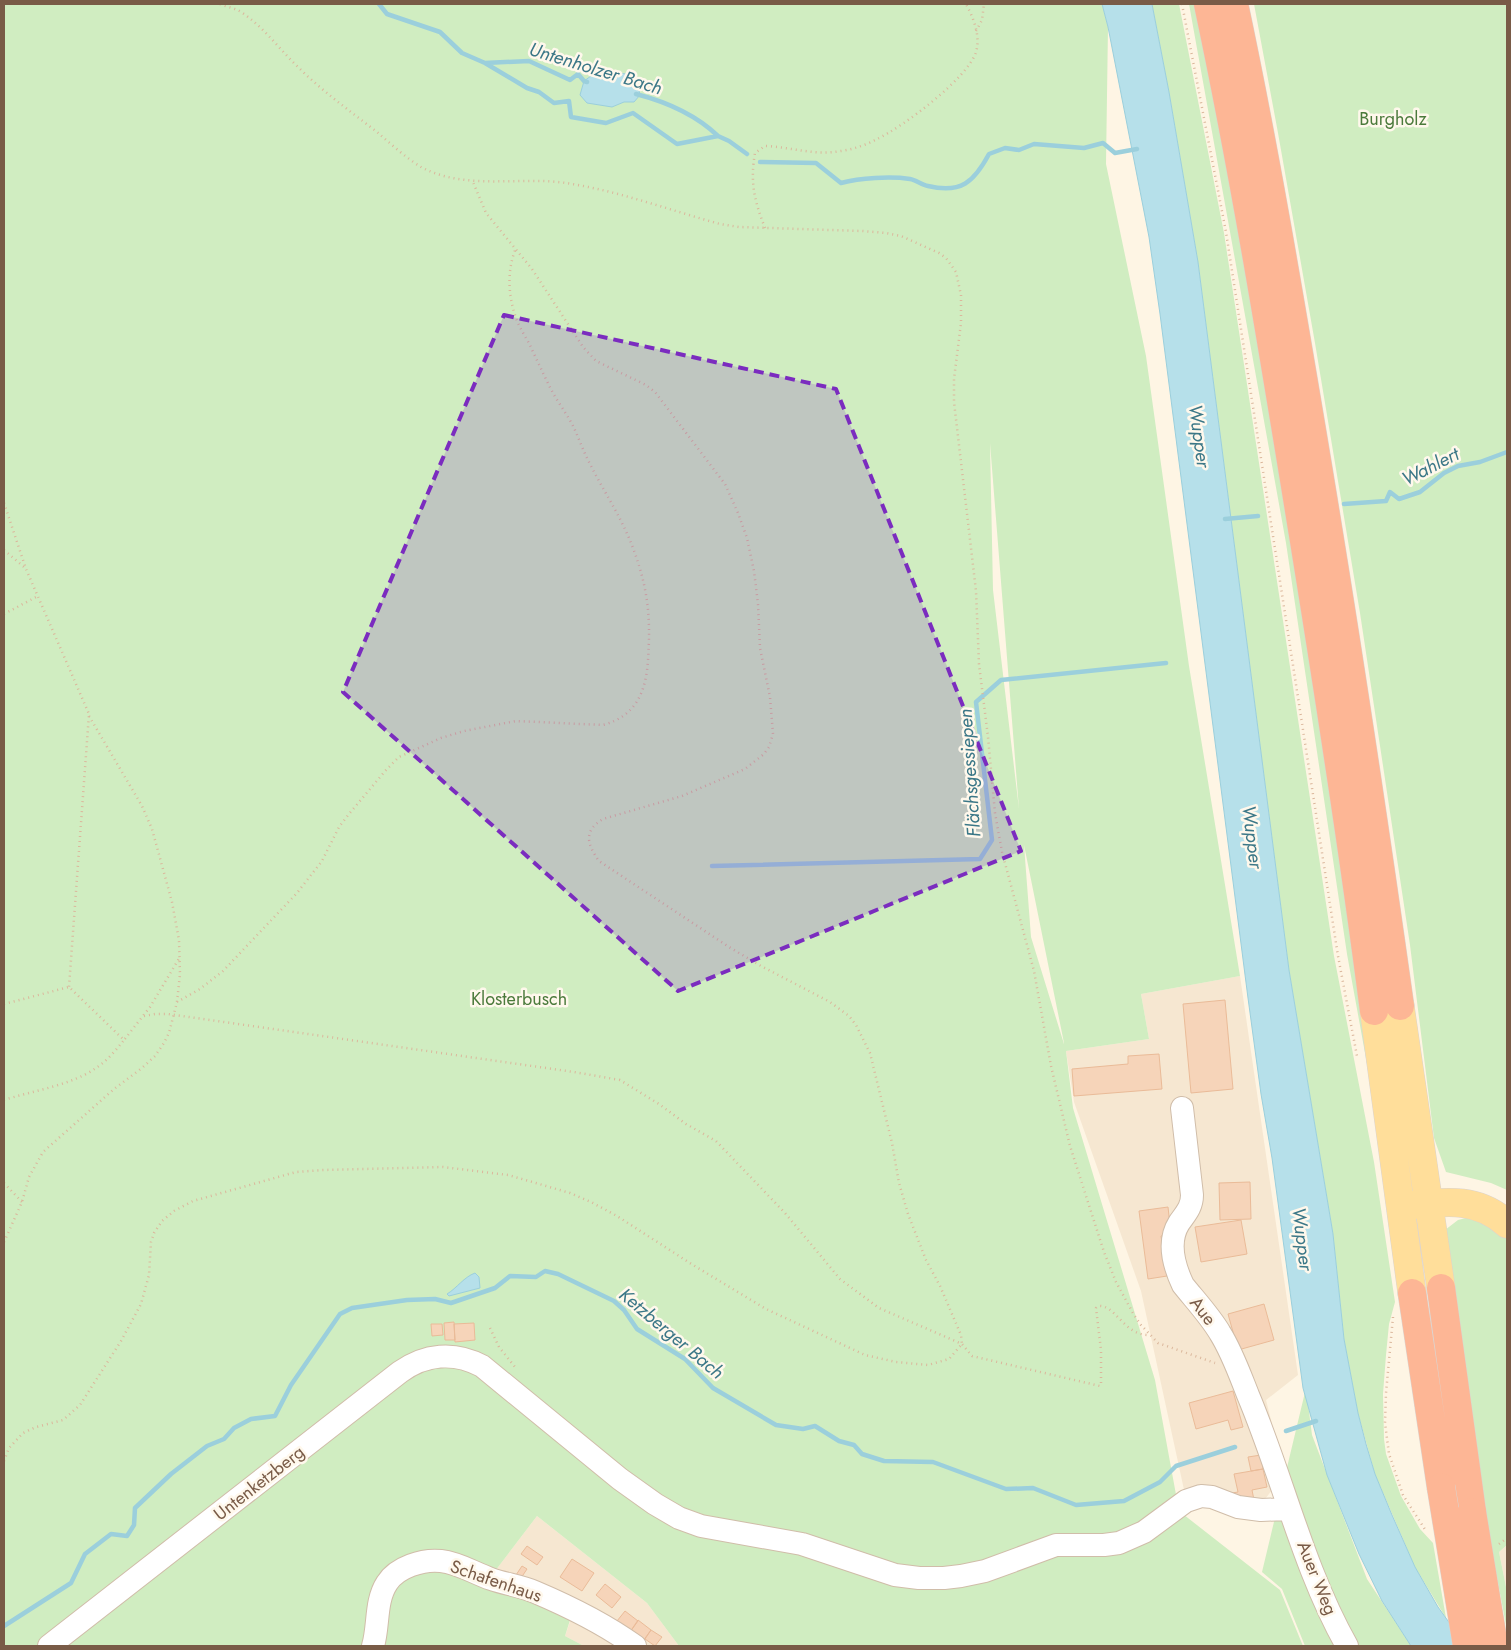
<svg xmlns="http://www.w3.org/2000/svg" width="1511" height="1650" viewBox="0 0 1511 1650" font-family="Jost,sans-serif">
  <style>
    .residential { fill: #f6e7d1 }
    .green { fill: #d0edc1; fill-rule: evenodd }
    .water { fill: #b6e0ea; stroke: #9bcfdc }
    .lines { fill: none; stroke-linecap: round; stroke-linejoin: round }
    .stream { stroke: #9bcfdc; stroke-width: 4.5 }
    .building { fill: #f6d4b9; stroke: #eabb98 }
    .minor-casing { stroke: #d0bda9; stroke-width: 24 }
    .major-casing { stroke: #dcd4cf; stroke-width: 29 }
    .highway-casing { stroke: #dcd4cf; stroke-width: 29 }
    .path { stroke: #dbb79c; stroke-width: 2.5; stroke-dasharray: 1 4; stroke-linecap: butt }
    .minor { stroke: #fff; stroke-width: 22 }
    .major { stroke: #ffde9a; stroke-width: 28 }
    .highway { stroke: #fdb695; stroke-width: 28 }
    .highway-bridge-casing { stroke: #dcd4cf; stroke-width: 29; stroke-linecap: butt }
    .highway-bridge { stroke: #fdb695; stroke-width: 28 }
    .marked { fill: #7b2cbf; fill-opacity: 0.2; stroke: #7b2cbf; stroke-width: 4; stroke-dasharray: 10 6; stroke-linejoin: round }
    .labels { text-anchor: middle; stroke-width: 5; stroke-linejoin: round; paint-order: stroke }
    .park-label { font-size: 18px; fill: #4b7a3b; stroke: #fff8ec }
    .street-label { font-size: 18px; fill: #795b47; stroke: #fff8ec }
    .water-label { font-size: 19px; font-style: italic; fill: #3b7787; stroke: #fff8ec }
  </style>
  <rect width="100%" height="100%" fill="#fef5e4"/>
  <!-- residential -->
  <path class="residential" d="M 1240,976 L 1298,1375 L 1266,1400 L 1282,1464 L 1275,1486 L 1259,1507 L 1186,1499 L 1141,1291 L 1074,1102 L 1066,1051 L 1149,1039 L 1141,994 Z
    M 537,1516 L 647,1603 L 679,1646 L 584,1646 L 565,1636 L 574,1610 L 492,1575 Z
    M 1507,1545 L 1507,1592 L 1499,1552 Z"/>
  <!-- green -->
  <path class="green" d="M 4,4 L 1102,4 L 1108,27 L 1106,164 L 1146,356 L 1189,666 L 1240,976 L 1141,994 L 1149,1039 L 1066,1051 L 1073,1108 L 1155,1380 L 1179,1511 L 1280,1590 L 1303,1646 L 679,1646 L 647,1603 L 537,1516 L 492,1575 L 403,1564 L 369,1646 L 4,1646 ZM 990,443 L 1019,809 L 993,590 ZM 1024,845 L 1064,1043 L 1064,1044 L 1031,937 Z
    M 1152,4 L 1179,4 L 1224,233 L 1334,956 L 1374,1162 L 1395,1302 L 1389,1324 L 1386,1355 L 1383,1394 L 1384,1439 L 1386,1454 L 1401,1496 L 1420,1529 L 1433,1543 L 1446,1618 L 1415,1567 L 1375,1474 L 1358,1413 L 1344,1339 L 1333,1234 L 1289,970 L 1198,262 L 1169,92 Z
    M 1189,4 L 1199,4 L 1306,623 L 1373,1097 L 1347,954 L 1286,543 Z
    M 1254,4 L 1507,4 L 1507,1190 L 1491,1183 L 1446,1172 L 1434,1138 L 1410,945 L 1360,613 L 1315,343 L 1278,133 Z
    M 1474,1216 L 1505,1233 L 1507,1241 L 1507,1545 L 1499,1552 L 1507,1592 L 1507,1630 L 1493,1557 L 1481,1508 L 1445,1230 L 1458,1220 Z
    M 1306,1388 L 1312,1435 L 1367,1579 L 1411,1646 L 1305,1646 L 1282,1589 L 1262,1572 Z
    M 441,1566 L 571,1617 L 565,1636 L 584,1646 L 376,1646 L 390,1584 Z"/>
  <!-- water -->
  <path class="water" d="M 1102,4 L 1152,4 L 1169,92 L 1198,262 L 1289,970 L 1333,1234 L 1344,1339 L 1358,1413 L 1366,1444 L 1375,1474 L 1392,1515 L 1415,1567 L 1438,1607 L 1466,1646 L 1411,1646 L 1382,1601 L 1359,1554 L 1327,1475 L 1303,1388 L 1272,1158 L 1261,1094 L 1248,998 L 1160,314 L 1149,237 L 1108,27 Z
    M 598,71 L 636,75 L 640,95 L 634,102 L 624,102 L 612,107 L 587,103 L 580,95 L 584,81 Z
    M 475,1273 L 479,1277 L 480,1288 L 449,1296 L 447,1294 C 457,1288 464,1277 475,1273 Z"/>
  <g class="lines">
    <!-- stream -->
    <path class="stream" d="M 379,4 L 387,14 L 440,32 L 462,53 L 485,63 L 527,88 L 539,92 L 554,103 L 569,101 L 571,117 L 606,123 L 633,113 L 677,144 L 718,136 L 729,141 L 747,154
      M 485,63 L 529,61 L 570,80 L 578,74 L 584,81 L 587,82
      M 636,94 C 667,102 695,114 718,136
      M 760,162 L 816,163 L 841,183 C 860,178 890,176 910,179 C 916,180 922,185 928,186 C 961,194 974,182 989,154 L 1005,148 L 1019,150 L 1034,144 L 1084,148 L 1103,143 L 1115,153 L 1137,149
      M 1344,504 L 1386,501 L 1390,492 L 1399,499 L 1420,492 L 1444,473 L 1458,466 L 1480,462 L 1507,452
      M 1225,519 L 1258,516
      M 712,866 L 980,859 L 992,840 L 976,702 L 1001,680 L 1166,663
      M 1286,1431 L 1316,1421
      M 4,1626 L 71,1583 L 85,1554 L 111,1534 L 127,1536 L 134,1525 L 135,1508 L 171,1474 L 207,1446 L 224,1439 L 234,1428 L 251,1419 L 275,1416 L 291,1385 L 340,1314 L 352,1308 L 407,1300 L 435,1299 L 451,1303 L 495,1288 L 510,1276 L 536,1277 L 545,1271 L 558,1274 L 614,1301 L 624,1310 L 637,1329 L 685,1359 L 713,1388 L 776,1425 L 803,1429 L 815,1426 L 839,1441 L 854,1445 L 862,1454 L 884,1461 L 933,1462 L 1006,1489 L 1033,1488 L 1076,1505 L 1124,1501 L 1160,1482 L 1176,1466 L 1235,1447"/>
  </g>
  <!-- building -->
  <path class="building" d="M 1225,1000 L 1233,1089 L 1191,1093 L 1183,1004 Z
    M 1159,1054 L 1162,1089 L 1074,1096 L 1072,1069 L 1128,1064 L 1128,1056 Z
    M 1250,1182 L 1251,1219 L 1220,1220 L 1219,1183 Z
    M 1168,1207 L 1171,1234 L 1161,1236 L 1167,1276 L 1148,1279 L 1139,1211 Z
    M 1241,1220 L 1247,1254 L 1201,1262 L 1195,1227 Z
    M 1264,1304 L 1274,1340 L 1238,1350 L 1228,1314 Z
    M 454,1322 L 455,1340 L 445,1340 L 444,1323 Z
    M 474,1323 L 475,1340 L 455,1342 L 454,1324 Z
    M 431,1324 L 442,1324 L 443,1335 L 432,1336 Z
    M 1233,1391 L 1243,1427 L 1231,1430 L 1228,1420 L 1196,1429 L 1189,1403 Z
    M 1261,1455 L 1263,1469 L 1251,1471 L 1248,1457 Z
    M 1263,1469 L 1267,1487 L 1252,1490 L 1254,1500 L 1234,1501 L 1232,1493 L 1238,1492 L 1234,1474 Z
    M 527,1546 L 543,1557 L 537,1565 L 521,1554 Z
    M 572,1559 L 594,1573 L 582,1591 L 560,1577 Z
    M 522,1566 L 527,1569 L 521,1578 L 516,1575 Z
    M 605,1584 L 621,1597 L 612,1608 L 596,1595 Z
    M 625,1611 L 638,1621 L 630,1632 L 617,1621 Z
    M 638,1620 L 651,1630 L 643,1641 L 630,1632 Z
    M 651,1630 L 662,1637 L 655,1646 L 645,1639 Z"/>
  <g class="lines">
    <defs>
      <path id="minor" d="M 1182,1108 L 1192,1195 C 1192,1207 1186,1213 1179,1223 C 1167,1242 1174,1266 1183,1285 C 1195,1300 1210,1316 1220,1333 C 1232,1352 1240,1375 1248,1395 C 1283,1478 1303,1568 1347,1646
        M 49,1646 L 400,1372 C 425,1354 454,1351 482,1366 L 620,1479 L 655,1504 L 679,1518 L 701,1526 L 802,1544 L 895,1575 L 919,1578 L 944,1578 L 961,1576 L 985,1571 L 1056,1545 L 1104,1545 L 1119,1543 L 1144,1532 L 1186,1501 L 1201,1496 L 1212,1497 L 1238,1507 L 1261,1510 L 1289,1509
        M 373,1646 C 379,1626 375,1601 387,1583 C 397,1567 423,1559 441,1561 C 459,1563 474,1573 491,1579 C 505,1584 521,1586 535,1592 C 568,1606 606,1625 635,1646"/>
      <path id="major" d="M 1400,1006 L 1441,1288
        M 1374,1011 L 1412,1293
        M 1412,1205 C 1448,1201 1479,1198 1507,1224"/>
      <path id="highway" d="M 1208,4 C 1243,168 1270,333 1297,498 C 1325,669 1352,840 1374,1011
        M 1234,4 C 1264,145 1288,288 1312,431 C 1344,622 1373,814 1400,1006
        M 1441,1288 L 1472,1512
        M 1412,1293 L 1441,1487"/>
    </defs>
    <!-- minor casing -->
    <use href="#minor" class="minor-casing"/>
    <!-- major casing -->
    <use href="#major" class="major-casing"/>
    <!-- highway casing -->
    <use href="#highway" class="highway-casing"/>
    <!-- path -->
    <path class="path" d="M 220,4 C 227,7 235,8 241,12 C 264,27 279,49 298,67 C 322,91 350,111 377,132 C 391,144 406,158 421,167 C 466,191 519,176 566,183 C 619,191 669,210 720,224 L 739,227 L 862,231 L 886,233 L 901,236 L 939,253 L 946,258 L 956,272 L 961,295 L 961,323 L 954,379 L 954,402 L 976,591 L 979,664 L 988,737 L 995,813 L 1002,852 L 1034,971 L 1051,1066 L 1070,1146 L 1104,1252 L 1116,1282 L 1134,1315 L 1141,1325 L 1158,1343 L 1215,1363
      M 1182,4 L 1226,232 L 1338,956 L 1357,1056
      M 976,31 L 982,20 L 984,4
      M 765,228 C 754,200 750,182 755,153 L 765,146 C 791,147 815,156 841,151 C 854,149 866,145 877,139 C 903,127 968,78 976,52 C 981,36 973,17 966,4
      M 4,503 L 26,569 L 89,714 L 69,987
      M 4,550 L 24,567
      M 4,614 L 38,596
      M 89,716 L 142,806 L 152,829 L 172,902 L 179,940 L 180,974 L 177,1002
      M 4,1004 L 69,987 L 124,1040 L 150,1007 L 180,957
      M 144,1016 L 155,1014 L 168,1014 L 574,1072 L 620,1080 L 659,1104 L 686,1124 L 716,1141 L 785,1213 L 840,1279 L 879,1308 L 962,1344 L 972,1356 L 1100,1386 L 1101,1384 L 1101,1350 L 1096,1308 L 1099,1306 C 1116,1305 1124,1336 1150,1335
      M 4,1100 C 32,1091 72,1085 96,1068 C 107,1061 116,1050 124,1040
      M 4,1183 L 22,1202
      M 4,1242 L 22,1202 L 29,1177 L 43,1152 L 114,1089 L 142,1068 L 155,1056 L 164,1043 L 169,1033 L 177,1002 L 200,989 L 223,971 L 297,893 L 322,861 L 339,827 L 349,814 L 386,770 L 399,757 L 441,738 L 464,731 L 516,721 L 603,725 C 636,716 646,692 648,660 C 651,618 648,588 633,548 C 622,518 604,492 590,464 C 583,451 579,438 573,426 C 567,414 559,404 553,393 C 546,380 540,366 533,352 C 528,339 519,329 515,315 C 508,294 507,269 516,248
      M 1393,1317 L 1386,1393 L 1385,1423 L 1389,1454 L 1403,1495 L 1426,1531
      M 490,1328 L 499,1347 L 515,1367
      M 4,1461 L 9,1448 L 23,1433 L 36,1427 L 63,1420 L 80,1405 L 121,1341 L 141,1304 L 149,1275 L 151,1242 L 154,1233 L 162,1221 L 174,1211 L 193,1201 L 296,1172 L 323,1170 L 443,1167 L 508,1175 L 529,1181 L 570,1193 L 591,1202 L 617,1216 L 693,1265 L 766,1309 L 865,1355 L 896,1362 L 928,1365 L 949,1359 L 962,1344 L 961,1335 L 940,1286 L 926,1260 L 908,1214 L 899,1183 L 892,1143 L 870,1053 L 856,1025 L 849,1016 L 830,1002 L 761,966 L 729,947 L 599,861 C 587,844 583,831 603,819 L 682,796 L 745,769 L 764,754 L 769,747 L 773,734 L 770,697 L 760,648 L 758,604 L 754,571 L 747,538 L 738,513 L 725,484 L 655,392 L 646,385 L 596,361 L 583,347 L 532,269 L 486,213 L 473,182
      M 1499,1544 L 1507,1538"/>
    <!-- minor -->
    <use href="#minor" class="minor"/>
    <!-- major -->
    <use href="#major" class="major"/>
    <!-- highway -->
    <use href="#highway" class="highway"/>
    <defs>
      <path id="highway-bridge" d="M 1441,1487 L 1467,1646
        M 1472,1512 L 1494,1646"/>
    </defs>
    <!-- highway-bridge casing -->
    <use href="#highway-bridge" class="highway-bridge-casing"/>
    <!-- highway-bridge -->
    <use href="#highway-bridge" class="highway-bridge"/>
  </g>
  <!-- marked area -->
  <path class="marked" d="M 504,315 L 836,389 L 1021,851 L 678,991 L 343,692 Z"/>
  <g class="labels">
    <!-- park labels -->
    <g class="park-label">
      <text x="1393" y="125">Burgholz</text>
      <text x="519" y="1005">Klosterbusch</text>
    </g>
    <!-- street labels -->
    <g class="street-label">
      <text transform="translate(1203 1311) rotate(52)" y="6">Aue</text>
      <text transform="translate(259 1483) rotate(-38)" y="6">Untenketzberg</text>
      <text transform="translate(1317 1578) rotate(68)" y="6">Auer Weg</text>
      <text transform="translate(496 1581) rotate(19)" y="6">Schafenhaus</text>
    </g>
    <!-- water labels -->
    <g class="water-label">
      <text transform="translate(596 68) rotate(17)" y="7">Untenholzer Bach</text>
      <text transform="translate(1200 436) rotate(82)" y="7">Wupper</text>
      <text transform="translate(1430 466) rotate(-27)" y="7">Wahlert</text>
      <text transform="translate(969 773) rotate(-94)" y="7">Flächsgessiepen</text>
      <text transform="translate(1253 837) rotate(83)" y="7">Wupper</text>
      <text transform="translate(1303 1239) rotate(83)" y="7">Wupper</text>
      <text transform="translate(672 1333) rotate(40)" y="7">Ketzberger Bach</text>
    </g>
  </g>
  <!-- border -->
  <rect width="1511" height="1650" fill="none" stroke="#795b47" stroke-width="10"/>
</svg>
